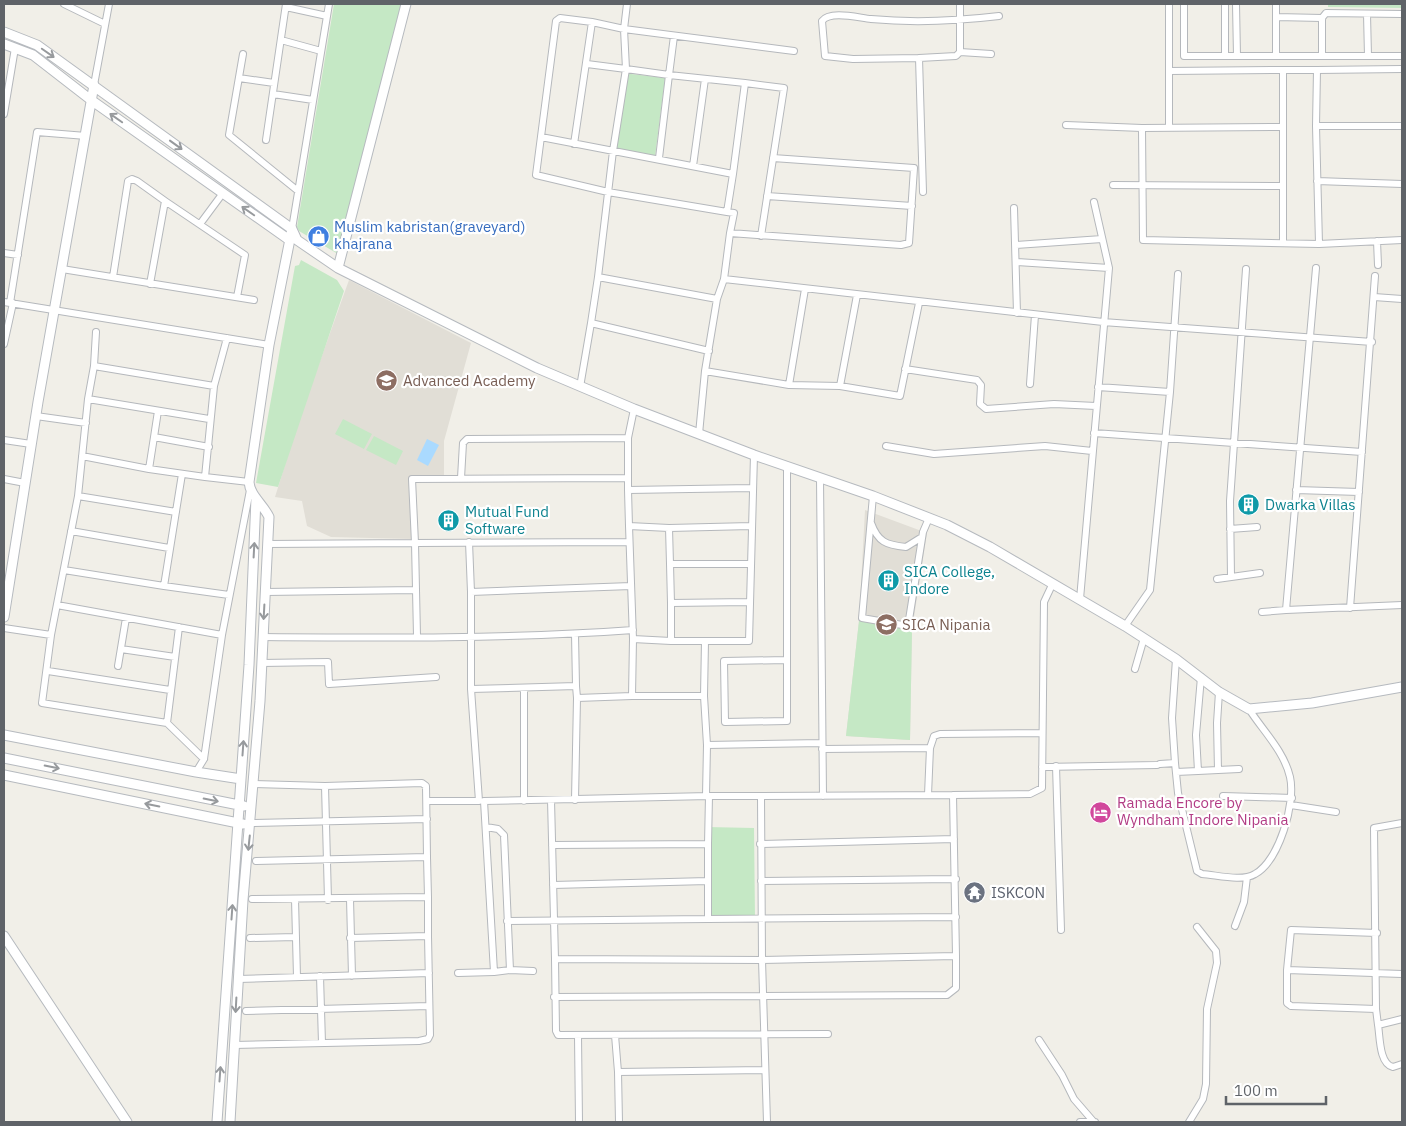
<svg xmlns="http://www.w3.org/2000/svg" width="1406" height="1126" viewBox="0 0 1406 1126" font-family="'IBM Plex Sans',sans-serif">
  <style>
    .education { fill: #e1ded6 }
    .green { fill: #c5e8c5 }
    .water { fill: #aadaff }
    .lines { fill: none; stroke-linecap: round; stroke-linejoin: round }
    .street-casing { stroke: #b5b8bc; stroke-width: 8 }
    .secondary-casing { stroke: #b6babf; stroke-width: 11 }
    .street { stroke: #fff; stroke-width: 6 }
    .secondary { stroke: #fff; stroke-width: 9 }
    .oneway { stroke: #979a9d }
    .labels { text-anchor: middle; stroke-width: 4.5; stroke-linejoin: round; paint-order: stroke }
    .shop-label { font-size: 15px; fill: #366cbe; stroke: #fff; text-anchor: start }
    .education-label { font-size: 15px; fill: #785e54; stroke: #fff; text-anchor: start }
    .culture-label { font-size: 15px; fill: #0d838f; stroke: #fff; text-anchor: start }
    .hotel-label { font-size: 15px; fill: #b23c85; stroke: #fff; text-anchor: start }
    .worship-label { font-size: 15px; fill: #5b616d; stroke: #fff; text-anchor: start }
  </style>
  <rect width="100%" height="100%" fill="#f1efe8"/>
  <!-- education -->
  <path class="education" d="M 349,280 L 471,343 L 444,441 L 444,475 L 412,477 L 413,539 L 331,537 L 307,526 L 302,501 L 275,497 L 299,420 Z
    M 865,510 L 927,533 L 912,630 L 910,740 L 846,736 L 859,621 Z"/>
  <!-- green -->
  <path class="green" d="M 334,4 L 401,4 L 338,254 L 299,231 L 297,227 Z
    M 1328,4 L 1402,4 L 1402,8 L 1328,7 Z
    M 623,73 L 665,78 L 655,157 L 611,150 Z
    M 301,260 L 337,280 L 344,291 L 278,487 L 256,483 L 295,266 L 299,265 Z
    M 343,419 L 372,434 L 364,449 L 335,434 Z
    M 374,436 L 403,451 L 396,465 L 366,450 Z
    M 859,621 L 912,630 L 910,740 L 846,736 Z
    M 707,827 L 754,828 L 755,919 L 707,920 Z"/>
  <!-- water -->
  <path class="water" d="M 427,439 L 439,445 L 428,466 L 417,460 Z"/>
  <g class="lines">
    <defs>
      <path id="street" d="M 64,4 L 105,24
        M 627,4 L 624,29 L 626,69 L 669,75 L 659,158
        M 960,4 L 960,52
        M 1169,4 L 1169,71
        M 1184,4 L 1184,56 L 1402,56
        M 1225,4 L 1225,56
        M 1236,4 L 1237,56
        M 1276,4 L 1276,17 L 1322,18 L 1326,13 L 1402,14
        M 286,7 L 327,16
        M 1367,14 L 1368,56
        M 592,22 L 560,18 L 556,21 L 536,175 L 608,192 L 727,212 L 733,174
        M 674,36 L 669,75 L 745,83
        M 281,40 L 321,51
        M 243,54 L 229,135 L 298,191
        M 1276,56 L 1276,17
        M 1322,56 L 1322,18
        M 919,58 L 853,59 L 825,56 L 822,21 C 830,10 859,18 871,19 C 913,23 957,21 999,16
        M 587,64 L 626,69 L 613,151 L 598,277 L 717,299 L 705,371 L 699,434
        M 1283,70 L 1317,70
        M 239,78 L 274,83
        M 94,85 L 109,4
        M 273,94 L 313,100
        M 4,114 L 15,48
        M 1066,125 L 1142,128
        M 1316,126 L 1317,70 L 1402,69
        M 1169,127 L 1169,71 L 1283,70 L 1283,127 L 1142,128 L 1143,240 L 1319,244 L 1316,126 L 1402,126
        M 541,137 L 733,174 L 745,83 L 784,88 L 761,236
        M 266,140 L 286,4
        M 574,144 L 592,22 L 624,29 L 794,51
        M 773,158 L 914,168 L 909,243 L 901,245 L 730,233 L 724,279 L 1103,322 L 1372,342
        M 693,166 L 705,79
        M 1317,181 L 1402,184
        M 1113,185 L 1283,186 L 1283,127
        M 1283,186 L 1283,243
        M 923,192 L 919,58 L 956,56 L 960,52 L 991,54
        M 767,196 L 912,206
        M 1014,208 L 1017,313
        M 727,212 L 734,213 L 730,233
        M 200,224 L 223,193
        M 292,229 L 329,4
        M 1377,241 L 1378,265
        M 1319,244 L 1402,240
        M 1016,245 L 1102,239
        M 4,253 L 18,255
        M 1017,262 L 1109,268
        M 1316,268 L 1286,610 L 1402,605
        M 62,269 L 254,300
        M 113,277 L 128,181 L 132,179 L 137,181 L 165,201
        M 598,277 L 591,323 L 709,351
        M 150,284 L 165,201 L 245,255 L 237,297
        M 1374,297 L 1402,299
        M 717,299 L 724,279
        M 4,302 L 269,345
        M 10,303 L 37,132 L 86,136
        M 96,332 L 94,366 L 214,386
        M 227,338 L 214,386 L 205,477 L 249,482
        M 4,344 L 13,303
        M 94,366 L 88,399 L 78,496 L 51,635 L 42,703 L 167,723 L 204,759
        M 905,369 L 977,380 L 981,385 L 980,404 L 986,409 L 1054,404 L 1096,406
        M 705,371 L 789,385 L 840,386 L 900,396 L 919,303
        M 1030,384 L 1035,315
        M 789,385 L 805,289
        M 840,386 L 857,295
        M 580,387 L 591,323
        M 1098,387 L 1170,392
        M 88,399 L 209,419
        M 36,416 L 86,423
        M 1094,433 L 1362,452
        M 154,437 L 158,411
        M 628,438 L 634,409
        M 4,440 L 31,444
        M 886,446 L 934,454 L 1045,446 L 1092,451
        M 82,456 L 149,469
        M 182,474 L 164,586 L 229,595
        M 205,477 L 149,469 L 154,437 L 209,447
        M 461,478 L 463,443 L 467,439 L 628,438 L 628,490
        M 820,478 L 823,796
        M 4,479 L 25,483
        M 1296,490 L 1359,492
        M 78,496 L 176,512
        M 873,496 L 862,618 L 908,626 L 923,532 L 929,518
        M 871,523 C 878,542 886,545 906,547 L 922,537
        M 629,526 L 628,490 L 752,488
        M 669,528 L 629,526 L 633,639 L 671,641
        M 1230,529 L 1257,527
        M 71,531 L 169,548
        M 469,542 L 471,592 L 631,586
        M 267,544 L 415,543 L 412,479 L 628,478
        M 670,564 L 669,528 L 751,526
        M 64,570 L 164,586
        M 1231,577 L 1230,501 L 1246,269
        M 1217,579 L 1260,573
        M 265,592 L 416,590
        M 471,592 L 471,689
        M 1080,599 L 1109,268 L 1094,202
        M 749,602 L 671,603 L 671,641 L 749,641 L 754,455
        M 671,603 L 670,564 L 750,564
        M 57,605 L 222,635
        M 1350,608 L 1375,276
        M 1262,612 L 1286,610
        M 1125,626 L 1150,590 L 1170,392 L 1178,274
        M 4,628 L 51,635
        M 575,634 L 576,686
        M 417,636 L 415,543 L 629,542
        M 262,637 C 385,638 510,639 633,630
        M 705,641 L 704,696 L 707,745 L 822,743
        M 121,649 L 175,657
        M 1176,659 L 1172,718 L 1175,763 L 1178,793 L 1197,871 L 1202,874 C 1217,875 1242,882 1255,874 C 1279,861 1296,803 1290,777 C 1284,751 1263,731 1249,709
        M 787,660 L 724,661 L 725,722 L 787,721 L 787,466
        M 261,663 L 328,662 L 329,684 L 436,677
        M 118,666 L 126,618
        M 1135,669 L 1144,638
        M 48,671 L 170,690
        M 1201,677 L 1196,735 L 1198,771 L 1218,770 L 1217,723 L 1219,692
        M 524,688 L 524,801
        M 632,696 L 704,696
        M 167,723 L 179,627
        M 822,749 L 930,748
        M 1160,764 L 1175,763
        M 1056,766 L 1061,930
        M 1042,767 L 1157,765
        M 1218,770 L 1239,769
        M 196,772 L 204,759 L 222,635 L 250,490
        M 1176,772 L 1198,771
        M 254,784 L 325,786 L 422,783 L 426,786 L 427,857 L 256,861
        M 325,786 L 328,900
        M 928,795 L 930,748 L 934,736 L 940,734 L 1041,733
        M 706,796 L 707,745
        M 1223,796 L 1292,798
        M 551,800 L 555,959 L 762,960 L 761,796 L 953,795
        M 575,800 L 577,698
        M 427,801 L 479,801 L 471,689 L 576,686 L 577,698 L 632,696 L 633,639
        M 1291,805 L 1336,812
        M 251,823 L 427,819
        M 486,827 L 498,829 L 504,835 L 510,970 L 494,972 L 484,801 L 709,796
        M 708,844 L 708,881
        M 760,844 L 954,839
        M 552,845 L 708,844 L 709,796 L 761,796
        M 761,881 L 956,879
        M 553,885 L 708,881 L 708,919 L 956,917
        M 252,899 L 428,897 L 427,857
        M 295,899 L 297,977
        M 350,899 L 352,976
        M 507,921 L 708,919
        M 1235,926 L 1244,902 L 1247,877
        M 1377,933 L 1291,930 L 1287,970 L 1287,1003 L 1291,1006 L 1376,1009 L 1378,1025 L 1402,1019
        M 250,938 L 296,937
        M 350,938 L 428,936 L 428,897
        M 555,959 L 556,1031 L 558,1035 L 828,1034
        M 510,970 L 533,971
        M 1287,970 L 1402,974
        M 458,973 L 494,972
        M 320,976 L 322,1043
        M 238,979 L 429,973
        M 554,997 L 947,995 L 956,988 L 956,956
        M 1376,1009 L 1374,828 L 1402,823
        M 246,1011 L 429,1006
        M 1378,1025 C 1380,1036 1379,1064 1393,1067 L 1402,1064
        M 615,1035 L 618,1072 L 764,1070
        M 578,1036 L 579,1122
        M 1039,1040 L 1062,1075 L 1074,1099 L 1093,1121
        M 234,1045 L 419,1041 L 428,1039 L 430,1035 L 428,936
        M 618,1072 L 619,1122
        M 767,1122 L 762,960 L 956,956 L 953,795 L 1030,794 L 1042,788 L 1044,602 L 1052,585
        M 1080,1122 L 1095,1122
        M 1189,1122 L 1203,1099 L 1206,1084 L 1207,1009 L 1217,963 L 1216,951 L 1197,927"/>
      <path id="secondary" d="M 4,32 L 37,45 L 292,229 L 297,240 L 338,268 L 537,368 L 634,409 L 754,455 L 873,496 L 947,525 L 990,547 L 1125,626 L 1176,659 L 1219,692 L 1249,709 L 1312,703 L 1402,687
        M 4,44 L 33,55 L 91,100 L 288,239 L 292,239
        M 338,268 L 406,4
        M 4,617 L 38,402 L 94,85
        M 4,735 L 196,772 L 241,779
        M 4,758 L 244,806
        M 4,775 L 243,824
        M 4,936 L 127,1122
        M 217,1122 L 249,665 L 256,498
        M 230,1122 L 243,900 L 260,701 L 269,517 C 263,504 250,496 249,482 L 269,345 L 292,229"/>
    </defs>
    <!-- street casing -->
    <use href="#street" class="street-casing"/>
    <!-- secondary casing -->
    <use href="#secondary" class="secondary-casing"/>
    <!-- street -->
    <use href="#street" class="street"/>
    <!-- secondary -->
    <use href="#secondary" class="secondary"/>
  </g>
  <!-- one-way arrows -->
  <defs><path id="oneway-shaft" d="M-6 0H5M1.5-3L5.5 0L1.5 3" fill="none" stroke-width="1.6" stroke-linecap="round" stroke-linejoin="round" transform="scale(1.25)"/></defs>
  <g class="oneway">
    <use href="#oneway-shaft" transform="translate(48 53) rotate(35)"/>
    <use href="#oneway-shaft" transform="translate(116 118) rotate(-145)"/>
    <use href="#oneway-shaft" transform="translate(176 145) rotate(36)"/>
    <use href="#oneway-shaft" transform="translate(248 211) rotate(-145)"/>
    <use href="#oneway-shaft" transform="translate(254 550) rotate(-87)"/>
    <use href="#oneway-shaft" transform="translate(264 612) rotate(93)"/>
    <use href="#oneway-shaft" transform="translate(243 748) rotate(-86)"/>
    <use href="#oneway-shaft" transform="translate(52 767) rotate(11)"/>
    <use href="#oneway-shaft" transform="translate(211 800) rotate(11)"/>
    <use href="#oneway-shaft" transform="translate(152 805) rotate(-168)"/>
    <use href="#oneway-shaft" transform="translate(249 843) rotate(96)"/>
    <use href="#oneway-shaft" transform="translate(232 912) rotate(-86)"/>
    <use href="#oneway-shaft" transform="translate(236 1005) rotate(93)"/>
    <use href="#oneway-shaft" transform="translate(220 1074) rotate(-86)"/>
  </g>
  <!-- icons -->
  <defs>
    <symbol id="shop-disc" viewBox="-11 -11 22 22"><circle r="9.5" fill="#3f7fe0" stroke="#fff"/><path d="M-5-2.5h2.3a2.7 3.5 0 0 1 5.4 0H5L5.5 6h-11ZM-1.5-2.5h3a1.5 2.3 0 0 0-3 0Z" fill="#fff"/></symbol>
    <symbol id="university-disc" viewBox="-11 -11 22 22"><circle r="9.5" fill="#8d6e63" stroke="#fff"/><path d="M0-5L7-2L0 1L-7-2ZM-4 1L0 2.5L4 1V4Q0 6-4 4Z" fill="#fff"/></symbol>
    <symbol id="building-disc" viewBox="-11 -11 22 22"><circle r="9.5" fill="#0f9aa8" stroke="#fff"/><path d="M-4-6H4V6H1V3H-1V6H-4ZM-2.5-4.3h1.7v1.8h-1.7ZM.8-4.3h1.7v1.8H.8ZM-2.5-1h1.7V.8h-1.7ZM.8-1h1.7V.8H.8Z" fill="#fff"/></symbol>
    <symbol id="hotel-disc" viewBox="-11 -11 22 22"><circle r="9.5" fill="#d1479c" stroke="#fff"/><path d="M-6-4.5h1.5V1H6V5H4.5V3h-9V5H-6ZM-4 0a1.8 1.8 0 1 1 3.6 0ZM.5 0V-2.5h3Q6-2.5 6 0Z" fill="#fff"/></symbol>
    <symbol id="temple-disc" viewBox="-11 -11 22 22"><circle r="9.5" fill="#6b7280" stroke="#fff"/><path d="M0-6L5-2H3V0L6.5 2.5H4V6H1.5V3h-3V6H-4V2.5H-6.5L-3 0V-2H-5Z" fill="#fff"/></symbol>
  </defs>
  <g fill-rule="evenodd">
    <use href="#shop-disc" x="306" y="224" width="25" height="25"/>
    <use href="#university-disc" x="374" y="368" width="25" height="25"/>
    <use href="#building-disc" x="1236" y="492" width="25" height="25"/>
    <use href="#building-disc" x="436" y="508" width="25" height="25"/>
    <use href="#building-disc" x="876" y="568" width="25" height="25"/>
    <use href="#university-disc" x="874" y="612" width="25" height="25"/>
    <use href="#hotel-disc" x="1088" y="800" width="25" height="25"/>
    <use href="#temple-disc" x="962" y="880" width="25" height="25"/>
  </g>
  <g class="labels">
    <!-- shop labels -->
    <g class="shop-label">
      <text x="334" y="232">Muslim kabristan(graveyard)<tspan x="334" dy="17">khajrana</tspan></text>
    </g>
    <!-- education labels -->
    <g class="education-label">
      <text x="403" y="386">Advanced Academy</text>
      <text x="902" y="630">SICA Nipania</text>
    </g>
    <!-- culture labels -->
    <g class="culture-label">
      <text x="1265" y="510">Dwarka Villas</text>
      <text x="465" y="517">Mutual Fund<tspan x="465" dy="17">Software</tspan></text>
      <text x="904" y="577">SICA College,<tspan x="904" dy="17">Indore</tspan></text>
    </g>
    <!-- hotel labels -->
    <g class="hotel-label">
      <text x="1117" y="808">Ramada Encore by<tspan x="1117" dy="17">Wyndham Indore Nipania</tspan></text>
    </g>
    <!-- worship labels -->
    <g class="worship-label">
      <text x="991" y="898">ISKCON</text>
    </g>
  </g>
  <!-- border -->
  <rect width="1406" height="1126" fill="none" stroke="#5f6368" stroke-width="10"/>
  <!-- scale -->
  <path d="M1226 1096v8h100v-8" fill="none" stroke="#5f6368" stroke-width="2.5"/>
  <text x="1234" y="1096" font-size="15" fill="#5f6368" stroke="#ffffff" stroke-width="4" paint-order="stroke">100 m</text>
</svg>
